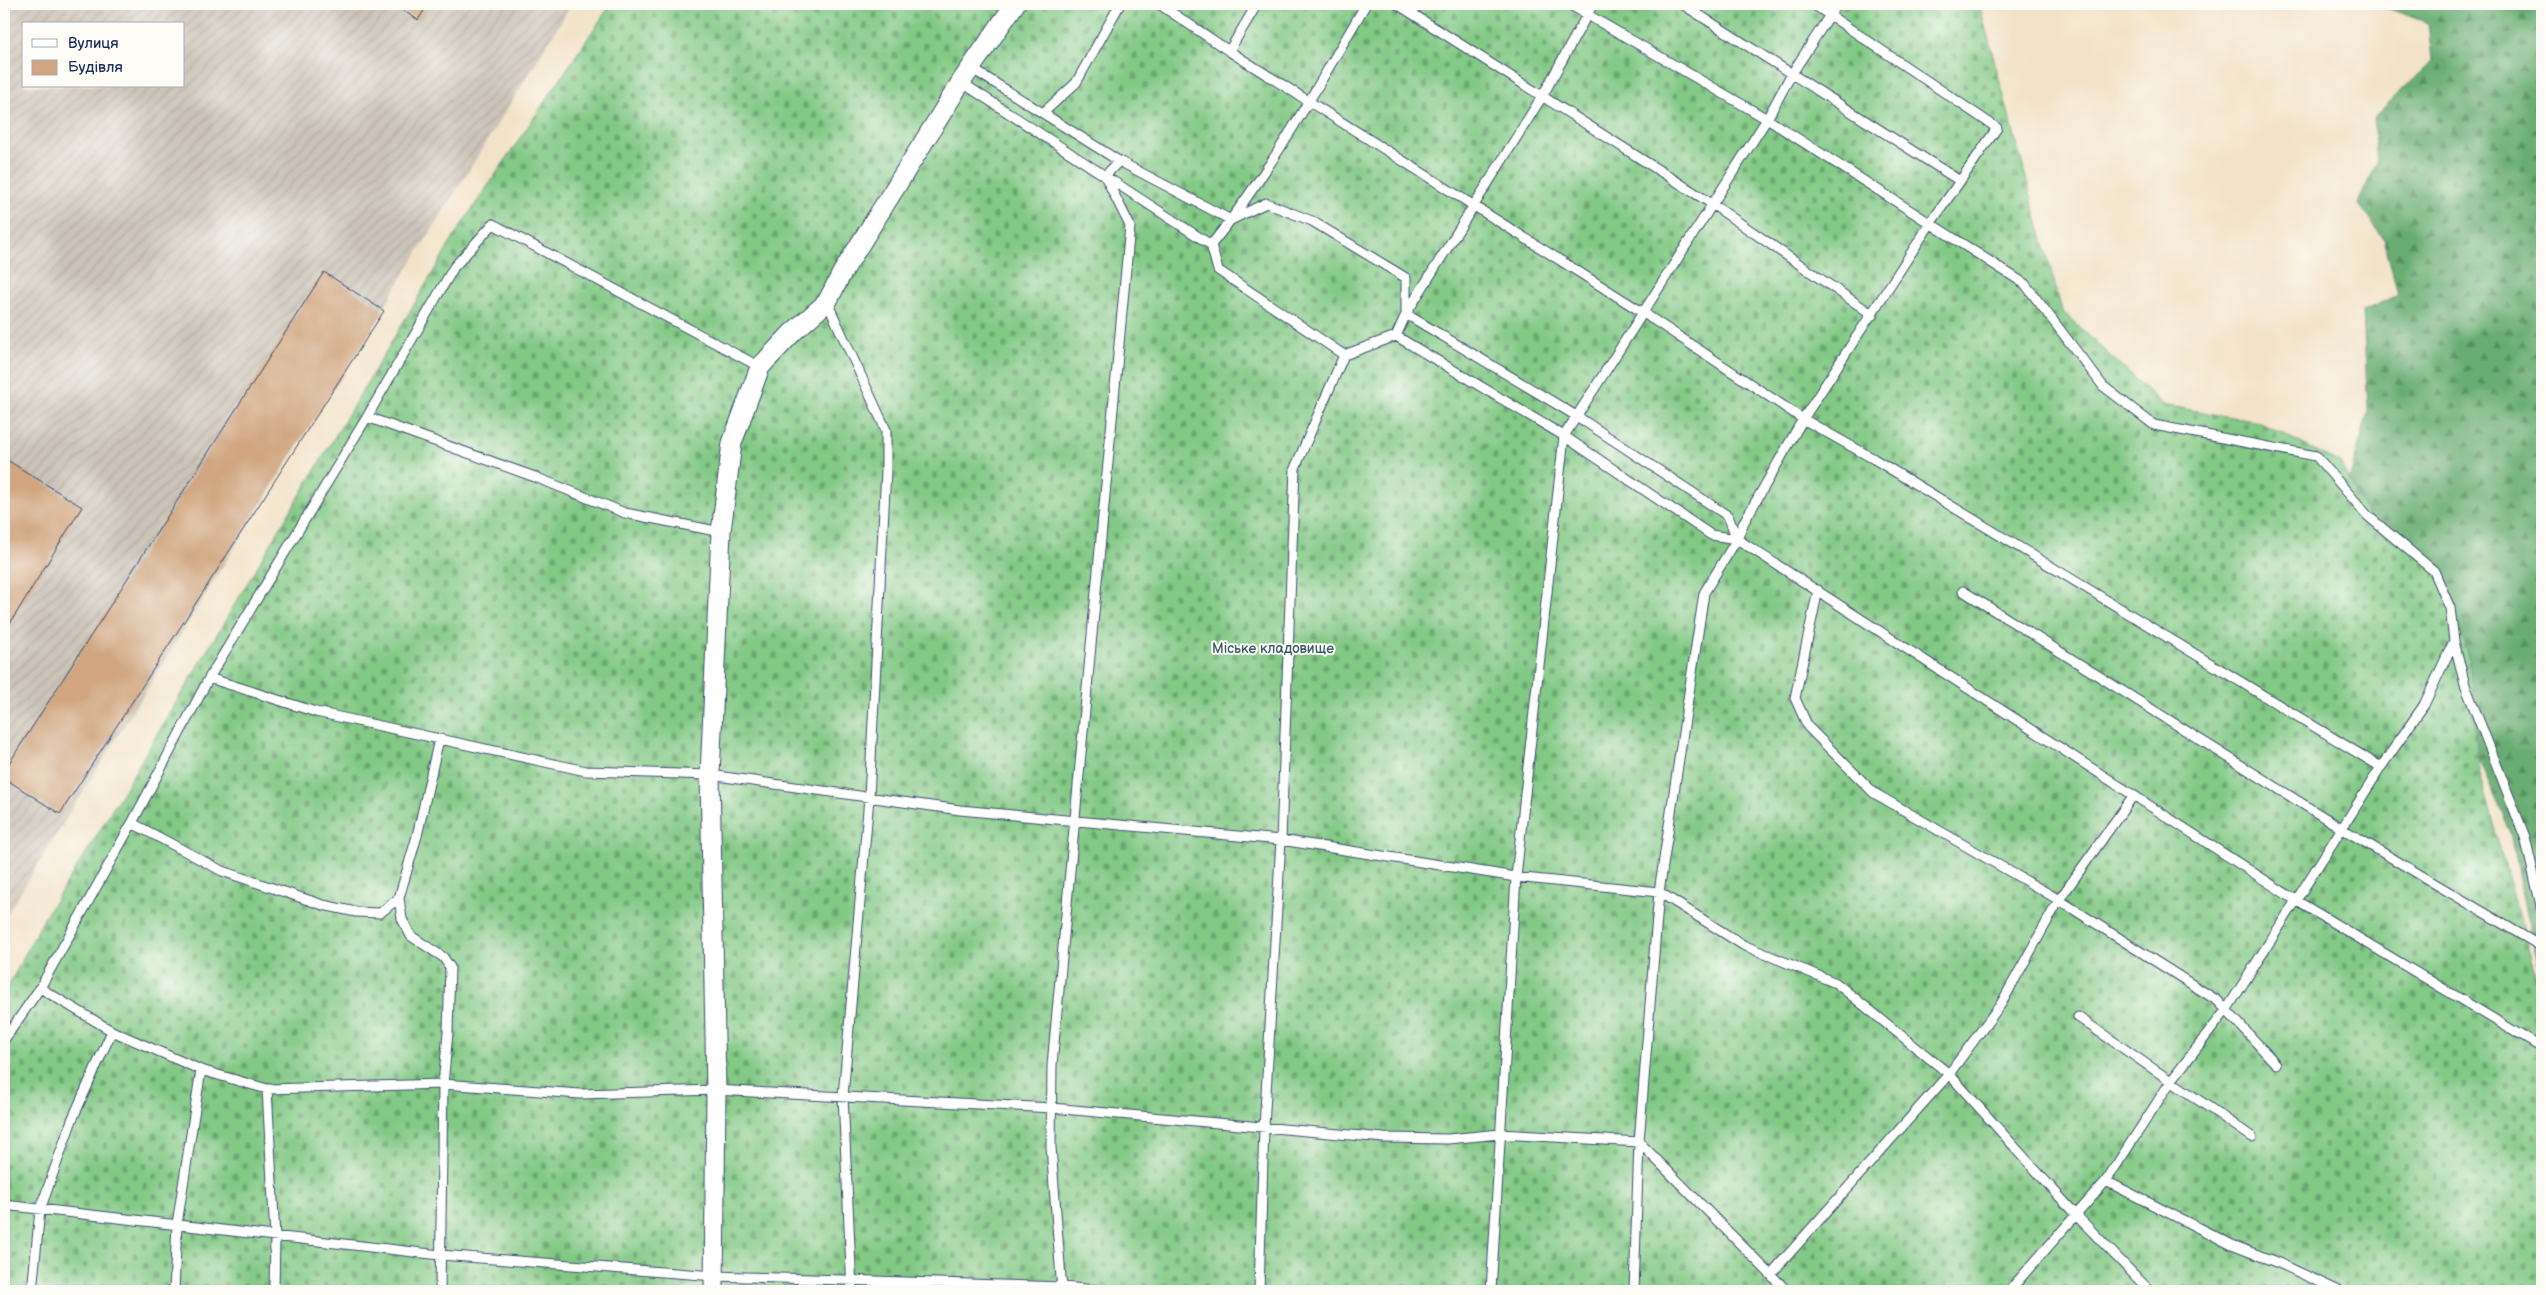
<svg xmlns="http://www.w3.org/2000/svg" width="2546" height="1295" viewBox="0 0 2546 1295" font-family="'Balsamiq Sans',sans-serif">
  <style>
    .industrial { fill: url(#industrial-furrows); fill-rule: evenodd }
    .forest { fill: url(#forest-firs); stroke: #426e68 }
    .cemetery { fill: url(#cemetery-stones); stroke: #4e7c72 }
    .building { fill: #d0a57f }
    .lines { fill: none; stroke-linecap: round; stroke-linejoin: round }
    .lane-casing { stroke: #3b4a6e; stroke-width: 11 }
    .street-casing { stroke: #3b4a6e; stroke-width: 21 }
    .lane { stroke: #fff; stroke-width: 9 }
    .street { stroke: #fff; stroke-width: 19 }
    .labels { text-anchor: middle; stroke-width: 4; stroke-linejoin: round; paint-order: stroke }
    .park-label { font-size: 14px; fill: #3a5d6a; stroke: #fdfcf7 }
  </style>
  <defs>
    <pattern id="industrial-furrows" width="10" height="10" patternUnits="userSpaceOnUse" patternTransform="scale(1.25)"><rect width="10" height="10" fill="#cbc3b8"/><path d="M-1 1l2-2M0 10L10 0M9 11l2-2" fill="none" stroke="#aea8a1"/></pattern>
    <pattern id="forest-firs" width="22" height="20" patternUnits="userSpaceOnUse" patternTransform="scale(1.25)"><rect width="22" height="20" fill="#69ad72"/><path d="M5 1l3.5 6h-7zM16 11l3.5 6h-7z" fill="#568d61"/></pattern>
    <pattern id="cemetery-stones" width="16" height="16" patternUnits="userSpaceOnUse" patternTransform="scale(1.25)"><rect width="16" height="16" fill="#82c985"/><path d="M2 7V4a2 2 0 0 1 4 0v3zM10 15v-3a2 2 0 0 1 4 0v3z" fill="#6aa470"/></pattern>
  </defs>
  <rect width="100%" height="100%" fill="#fdfcf7"/>
  <filter id="ink" filterUnits="userSpaceOnUse"><feTurbulence type="fractalNoise" baseFrequency=".02" numOctaves="2"/><feDisplacementMap in="SourceGraphic" scale="10" xChannelSelector="R" yChannelSelector="G"/><feConvolveMatrix kernelMatrix="1 2 1 2 8 2 1 2 1" color-interpolation-filters="sRGB"/></filter>
  <filter id="wash" filterUnits="userSpaceOnUse"><feTurbulence type="fractalNoise" baseFrequency=".0096" numOctaves="4" result="noise"/><feDisplacementMap in="SourceGraphic" scale="20" xChannelSelector="R" yChannelSelector="G"/><feGaussianBlur stdDeviation="1.12" result="paint"/><feColorMatrix in="noise" values="0 0 0 0 0 0 0 0 0 0 0 0 0 0 0 0 0 1.4 0 .05"/><feComposite in="paint" operator="in"/></filter>
  <g filter="url(#wash)">
    <rect width="100%" height="100%" fill="#f2e3c8"/>
    <!-- industrial -->
    <path class="industrial" d="M 4,4 L 572,4 L 4,919 ZM 24,24 L 184,24 L 184,86 L 24,86 Z"/>
    <!-- forest -->
    <path class="forest" d="M 2384,4 L 2542,4 L 2542,978 L 2532,940 L 2511,833 L 2478,758 L 2457,744 L 2361,549 L 2348,484 L 2368,412 L 2363,311 L 2398,295 L 2384,239 L 2358,203 L 2377,163 L 2373,118 L 2432,61 L 2428,23 L 2381,6 Z"/>
    <!-- cemetery -->
    <path class="cemetery" d="M 611,4 L 1979,4 L 2062,311 L 2163,405 L 2259,422 L 2340,463 L 2377,531 L 2437,566 L 2469,656 L 2479,774 L 2542,998 L 2542,1291 L 4,1291 L 4,994 L 47,913 L 91,845 L 462,224 Z"/>
    <g id="blocks">
      <!-- building -->
      <path class="building" d="M 393,4 L 428,4 L 418,20 Z
        M 324,272 L 384,311 L 60,814 L 4,778 L 4,771 Z
        M 4,458 L 82,507 L 4,633 Z"/>
    </g>
  </g>
  <g filter="url(#ink)">
    <use href="#blocks" fill-opacity="0" stroke="#3b4a6e" stroke-width="1"/>
    <g class="lines">
      <defs>
        <path id="lane" d="M 1159,4 L 1229,51 L 1642,312 L 1803,419 L 1874,459 L 2381,767
          M 1397,4 L 1712,204 L 1873,315
          M 1569,4 L 1767,119 L 2025,284 L 2103,386 L 2154,425 L 2316,456 L 2368,516 L 2434,571 L 2450,608 L 2454,641 L 2424,705 L 2381,767 L 2227,1009 L 2171,1081 L 2106,1181 L 2009,1291
          M 1682,4 L 1960,181
          M 1229,51 L 1257,4
          M 971,68 L 1119,161 L 1231,220 L 1266,203 L 1312,221 L 1406,278 L 1406,314 L 1578,417 L 1728,516 L 1737,539
          M 961,82 L 1211,245 L 1218,270 L 1344,355 L 1396,336 L 1564,436 L 1711,535 L 1737,539 L 2297,901 L 2542,1048
          M 1043,113 L 1076,83 L 1120,4
          M 1211,245 C 1271,171 1318,86 1366,4
          M 827,302 L 886,430 L 886,470 L 869,798 L 843,1096 L 852,1291
          M 1396,336 L 1406,314 L 1543,95 L 1593,4
          M 367,417 L 535,477 L 625,513 L 721,532
          M 1818,590 L 1795,698 L 1808,727 L 1874,793 L 2059,900 L 2218,1001 L 2276,1064
          M 1963,591 L 2341,828 L 2542,947
          M 2454,641 L 2465,685 L 2525,837 L 2542,910
          M 209,678 L 316,712 L 586,771 L 710,775 L 960,810 L 1281,840 L 1516,877 L 1659,892 L 1743,945 L 1836,983 L 1949,1074 L 2076,1215 L 2150,1291
          M 439,739 L 417,836 L 399,898 L 380,913 L 356,912 L 323,905 L 222,871 L 132,823 L 209,678 L 367,417 L 454,267 L 493,224 L 760,367
          M 399,898 L 402,919 L 411,936 L 443,957 L 450,967 L 448,1033 L 443,1084 L 440,1291
          M 40,988 L 112,1031 L 201,1070 L 267,1089 L 443,1084 L 580,1094 L 716,1090 L 1052,1108 L 1384,1138 L 1448,1139 L 1500,1134 L 1639,1142 L 1787,1291
          M 2078,1017 L 2252,1137
          M 4,1040 L 40,988 L 132,823
          M 267,1089 L 275,1237 L 274,1291
          M 2106,1181 L 2232,1245 L 2281,1264 L 2339,1291
          M 4,1205 L 440,1255 L 715,1276 L 1063,1287 L 1107,1291
          M 1771,1274 L 1949,1074 L 2001,1004 L 2059,900 L 2133,796
          M 32,1291 L 40,1210 L 72,1120 L 112,1031
          M 174,1291 L 177,1224 L 201,1070
          M 1062,1291 L 1051,1147 L 1052,1065 L 1130,226 L 1105,176 L 1119,161
          M 1259,1291 L 1264,1127 L 1281,840 L 1295,468 L 1344,355
          M 1491,1291 L 1516,877 L 1564,436 L 1767,119 L 1791,75 L 1837,4
          M 1634,1291 L 1639,1142 L 1659,892 L 1704,593 L 1737,539 L 1744,522 L 1803,419 L 1930,224 L 1997,128 L 1813,4"/>
        <path id="street" d="M 714,1291 L 716,1090 L 710,775 L 721,532 L 732,443 L 760,367 L 792,333 L 827,302 L 842,273 L 961,82 L 1015,4"/>
      </defs>
      <!-- lane casing -->
      <use href="#lane" class="lane-casing"/>
      <!-- street casing -->
      <use href="#street" class="street-casing"/>
      <!-- lane -->
      <use href="#lane" class="lane"/>
      <!-- street -->
      <use href="#street" class="street"/>
    </g>
  </g>
  <g class="labels">
    <!-- park labels -->
    <g class="park-label">
      <text x="1273" y="653">Міське кладовище</text>
    </g>
  </g>
  <!-- margin -->
  <rect width="2546" height="1295" fill="none" stroke="#fdfcf7" stroke-width="20"/>
  <!-- legend -->
  <rect x="22" y="22" width="162" height="65" fill="#fdfcf7" stroke="#a3aaba"/>
  <rect x="32" y="39" width="25" height="8" fill="#ffffff" stroke="#a3aaba"/>
  <text x="68" y="48" font-size="15" fill="#1b2f5e">Вулиця</text>
  <rect x="32" y="60" width="25" height="15" fill="#d0a57f" stroke="#a3aaba"/>
  <text x="68" y="72" font-size="15" fill="#1b2f5e">Будівля</text>
</svg>
